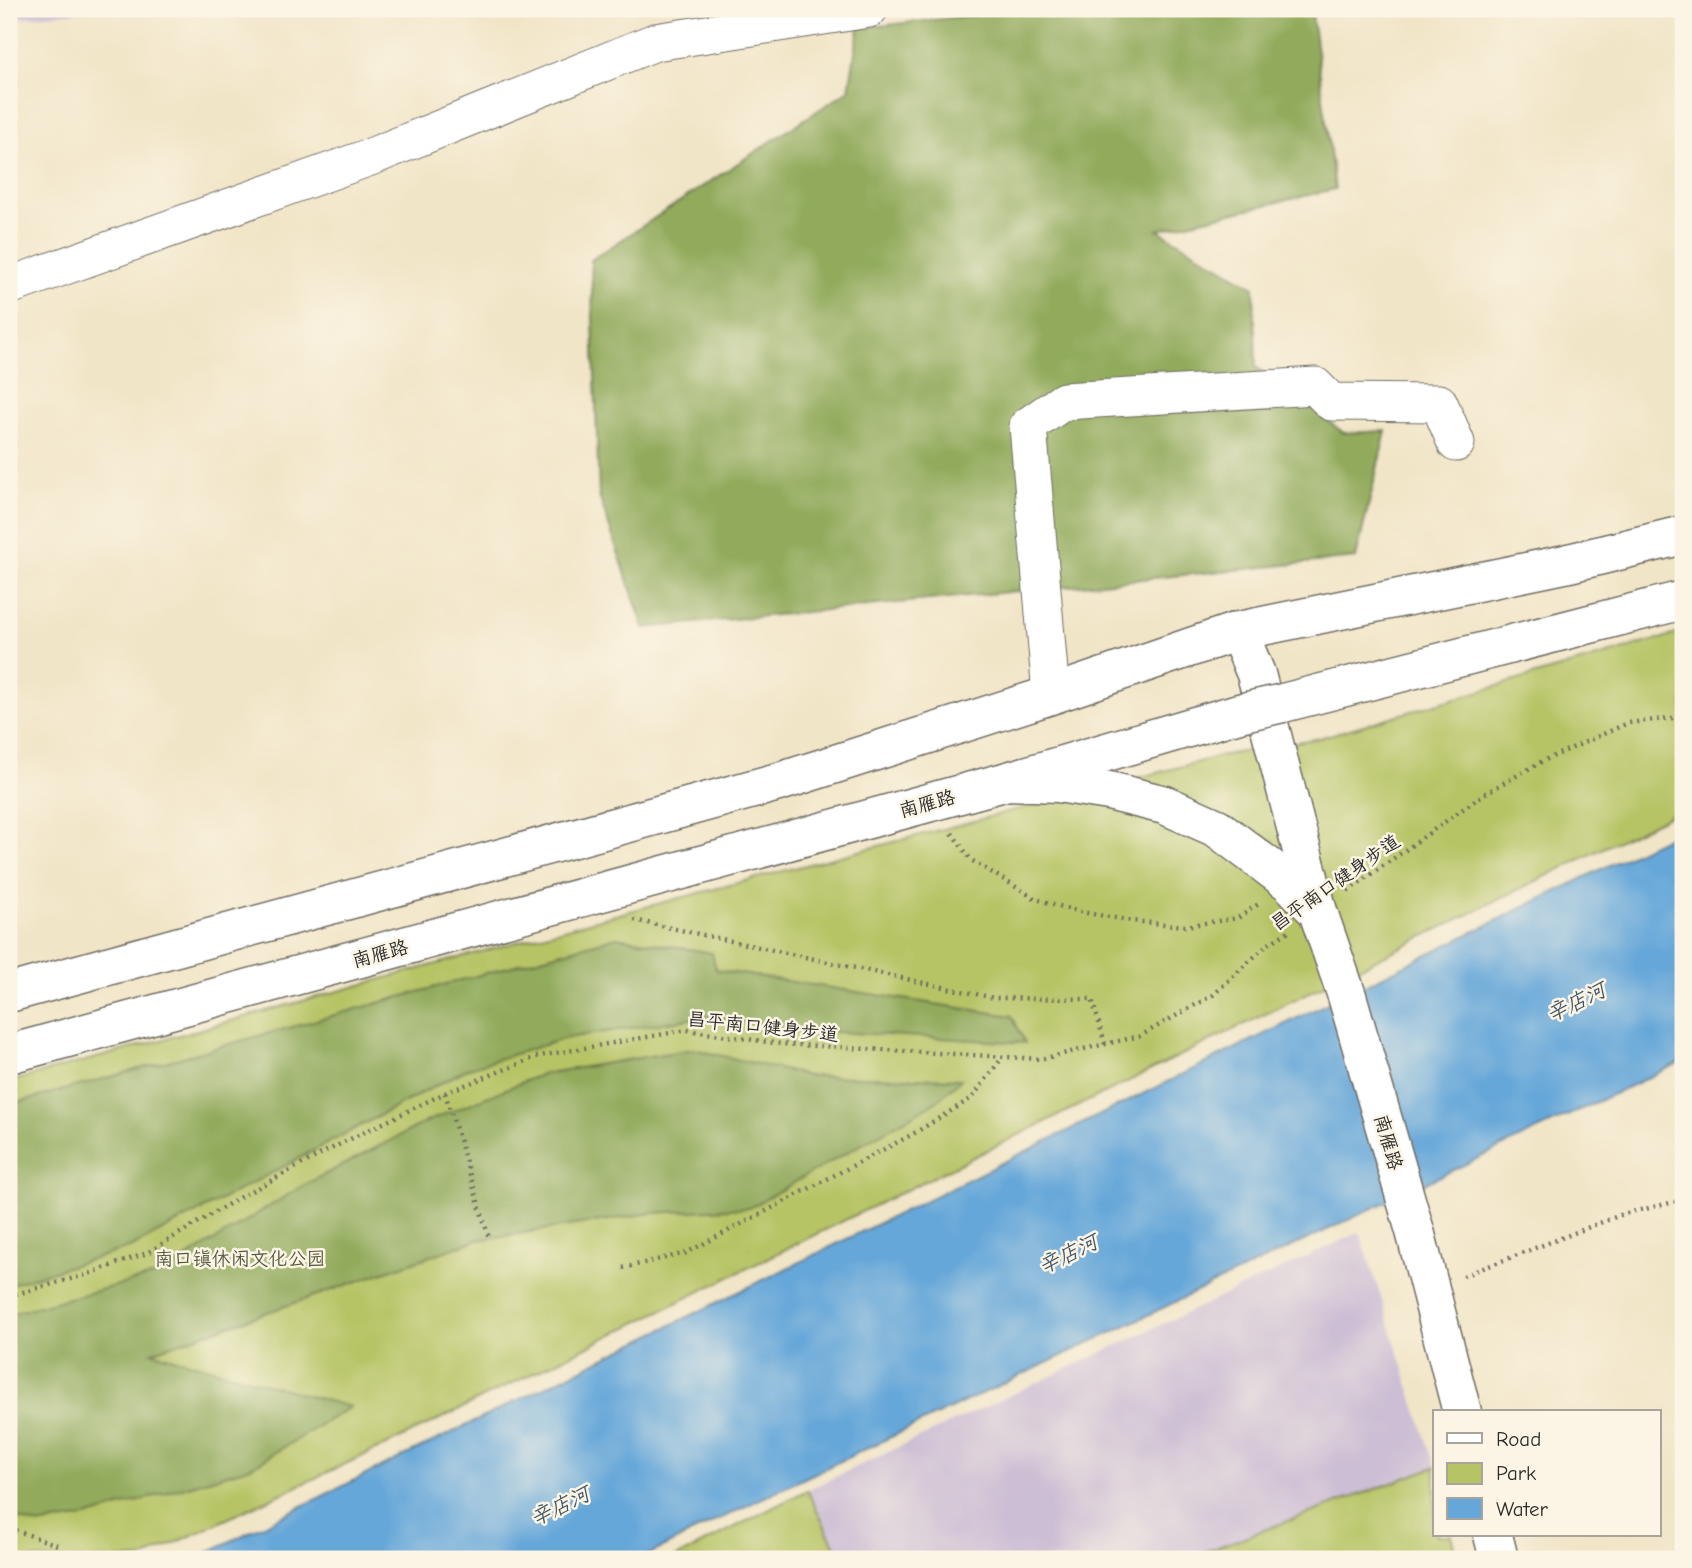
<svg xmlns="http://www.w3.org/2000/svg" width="1692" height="1568" viewBox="0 0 1692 1568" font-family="'Comic Neue','LXGW WenKai TC',sans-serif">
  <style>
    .industrial { fill: #ccbed4 }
    .green { fill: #b7c466; stroke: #717848; stroke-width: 2 }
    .forest { fill: #91aa5b; stroke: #5e6a43; stroke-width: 2 }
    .water { fill: #66a7d9; stroke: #486982; stroke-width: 2 }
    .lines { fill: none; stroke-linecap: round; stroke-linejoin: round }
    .street-casing { stroke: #706c62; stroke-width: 39 }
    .secondary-casing { stroke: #706c62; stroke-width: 41 }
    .primary-casing { stroke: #706c62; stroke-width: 41 }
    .highway-casing { stroke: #706c62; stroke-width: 41 }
    .path { stroke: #706c62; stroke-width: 4.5; stroke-dasharray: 2 5; stroke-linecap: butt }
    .street { stroke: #fff; stroke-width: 37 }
    .secondary { stroke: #fff; stroke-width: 38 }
    .primary { stroke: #fff; stroke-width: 38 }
    .highway { stroke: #fff; stroke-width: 38 }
    .highway-bridge-casing { stroke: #706c62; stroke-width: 41; stroke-linecap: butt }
    .highway-bridge { stroke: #fff; stroke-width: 38 }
    .labels { text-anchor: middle; stroke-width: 5; stroke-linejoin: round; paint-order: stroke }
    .street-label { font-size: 19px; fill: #2b2b2b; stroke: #fcf5e5 }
    .park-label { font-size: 19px; fill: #55593d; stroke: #fcf5e5 }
    .water-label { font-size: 21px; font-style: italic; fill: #405668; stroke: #fcf5e5 }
  </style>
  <rect width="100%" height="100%" fill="#fcf5e5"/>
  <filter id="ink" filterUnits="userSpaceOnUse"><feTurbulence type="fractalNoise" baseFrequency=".0143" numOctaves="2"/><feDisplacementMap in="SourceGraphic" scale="14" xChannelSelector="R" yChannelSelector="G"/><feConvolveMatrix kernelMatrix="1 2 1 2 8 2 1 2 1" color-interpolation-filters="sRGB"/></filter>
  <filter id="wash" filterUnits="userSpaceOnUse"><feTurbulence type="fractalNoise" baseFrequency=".00686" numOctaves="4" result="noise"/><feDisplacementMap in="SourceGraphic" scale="28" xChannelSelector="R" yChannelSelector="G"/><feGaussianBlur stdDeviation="1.57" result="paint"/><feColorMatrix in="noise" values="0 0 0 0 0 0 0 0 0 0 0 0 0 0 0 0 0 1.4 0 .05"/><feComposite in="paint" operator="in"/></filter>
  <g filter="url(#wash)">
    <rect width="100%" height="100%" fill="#f1e5c7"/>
    <!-- industrial -->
    <path class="industrial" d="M 9,9 L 105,9 L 9,19 Z
      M 1360,1232 L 1435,1467 L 1185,1559 L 841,1559 L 807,1490 Z"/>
    <!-- green -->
    <path class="green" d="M 1683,632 L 1683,809 L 399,1439 L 141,1559 L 9,1559 L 9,1082 L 596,920 L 1225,755 L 1319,738 Z
      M 1435,1467 L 1435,1535 L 1451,1535 L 1457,1559 L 1185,1559 Z
      M 807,1490 L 841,1559 L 673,1559 Z"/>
    <!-- forest -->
    <path class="forest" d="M 1035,9 L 1290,9 L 1312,15 L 1335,189 L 1158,230 L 1254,287 L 1256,367 L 1344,433 L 1386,431 L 1356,558 L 644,628 L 599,496 L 591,260 L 849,90 L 859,28 Z
      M 617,937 L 712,953 L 716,970 L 1012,1016 L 1025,1043 L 801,1030 L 708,1016 L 567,1038 L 469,1068 L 132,1247 L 9,1285 L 9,1105 Z
      M 693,1049 L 808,1076 L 961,1079 L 936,1102 L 749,1208 L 652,1213 L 477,1240 L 152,1352 L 350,1407 L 251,1467 L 86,1517 L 37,1525 L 9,1516 L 9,1314 L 160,1274 L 304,1185 L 428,1121 L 542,1074 Z"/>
    <!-- water -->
    <path class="water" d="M 1683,829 L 1683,1061 L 756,1501 L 640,1559 L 194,1559 Z"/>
  </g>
  <g filter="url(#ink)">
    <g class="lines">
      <defs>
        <path id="street" d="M 9,286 L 373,156 L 655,42 L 869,9
          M 1051,695 L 1028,426 L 1064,401 L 1315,386 L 1331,402 L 1439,403 L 1456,443"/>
        <path id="secondary" d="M 1238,631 L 1256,674 L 1318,912
          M 9,993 L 782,781 L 1051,695 L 1238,631 L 1565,564 L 1683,535"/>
        <path id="primary" d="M 9,1054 L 1008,781 L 1058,783 L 1109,791 L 1165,805 L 1217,828 L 1290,883 L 1318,912 L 1347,996 L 1415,1231 L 1462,1412
          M 1493,1535 L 1499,1559"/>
        <path id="highway" d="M 1283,703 L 1683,600
          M 1008,781 L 1239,713"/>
      </defs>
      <!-- street casing -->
      <use href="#street" class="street-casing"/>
      <!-- secondary casing -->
      <use href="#secondary" class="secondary-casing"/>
      <!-- primary casing -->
      <use href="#primary" class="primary-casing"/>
      <!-- highway casing -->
      <use href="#highway" class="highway-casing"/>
      <!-- path -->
      <path class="path" d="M 952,833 L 971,860 L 1036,899 L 1076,911 L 1132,921 L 1185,926 L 1238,918 L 1260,903
        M 1348,891 L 1484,794 L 1543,761 L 1628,723 L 1683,717
        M 634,920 L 994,998 L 1092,999 L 1105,1044
        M 445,1093 L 489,1238
        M 623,1268 L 686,1253 L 913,1134 L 972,1098 L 1002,1058
        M 1463,1276 L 1623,1214 L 1683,1200
        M 9,1296 L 85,1275 L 147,1253 L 242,1196 L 342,1143 L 445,1093 L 539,1056 L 687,1030 L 781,1044 L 1041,1059 L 1140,1036 L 1213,995 L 1267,945 L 1289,931
        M 9,1528 L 60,1546"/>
      <!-- street -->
      <use href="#street" class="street"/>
      <!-- secondary -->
      <use href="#secondary" class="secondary"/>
      <!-- primary -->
      <use href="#primary" class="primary"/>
      <!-- highway -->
      <use href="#highway" class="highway"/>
      <defs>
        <path id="highway-bridge" d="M 1239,713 L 1283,703"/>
      </defs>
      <!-- highway-bridge casing -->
      <use href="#highway-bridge" class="highway-bridge-casing"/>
      <!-- highway-bridge -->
      <use href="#highway-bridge" class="highway-bridge"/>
    </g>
  </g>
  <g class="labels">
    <!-- street labels -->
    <g class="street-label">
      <text transform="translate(927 803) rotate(-15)" y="7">南雁路</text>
      <text transform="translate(1335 882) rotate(-35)" y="7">昌平南口健身步道</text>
      <text transform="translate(380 953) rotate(-15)" y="7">南雁路</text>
      <text transform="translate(763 1026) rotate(6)" y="7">昌平南口健身步道</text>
      <text transform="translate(1389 1142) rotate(74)" y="7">南雁路</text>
    </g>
    <!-- park labels -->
    <g class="park-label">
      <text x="240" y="1265">南口镇休闲文化公园</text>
    </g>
    <!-- water labels -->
    <g class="water-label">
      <text transform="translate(1576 1002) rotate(-26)" y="7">辛店河</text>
      <text transform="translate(1068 1254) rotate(-26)" y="7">辛店河</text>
      <text transform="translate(560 1506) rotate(-26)" y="7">辛店河</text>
    </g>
  </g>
  <!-- margin -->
  <rect width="1692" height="1568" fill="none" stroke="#fcf5e5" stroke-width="35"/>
  <!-- legend -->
  <rect x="1433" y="1410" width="228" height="126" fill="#fcf5e5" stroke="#a8a49b" stroke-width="2"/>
  <rect x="1447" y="1433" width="35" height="10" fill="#ffffff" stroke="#a8a49b" stroke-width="2"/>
  <text x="1496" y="1446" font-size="21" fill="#2b2b2b">Road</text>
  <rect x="1447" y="1463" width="35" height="21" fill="#b7c466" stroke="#a8a49b" stroke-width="2"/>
  <text x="1496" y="1480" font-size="21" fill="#2b2b2b">Park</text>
  <rect x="1447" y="1498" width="35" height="21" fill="#66a7d9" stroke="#a8a49b" stroke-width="2"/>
  <text x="1496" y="1516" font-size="21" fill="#2b2b2b">Water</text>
</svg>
